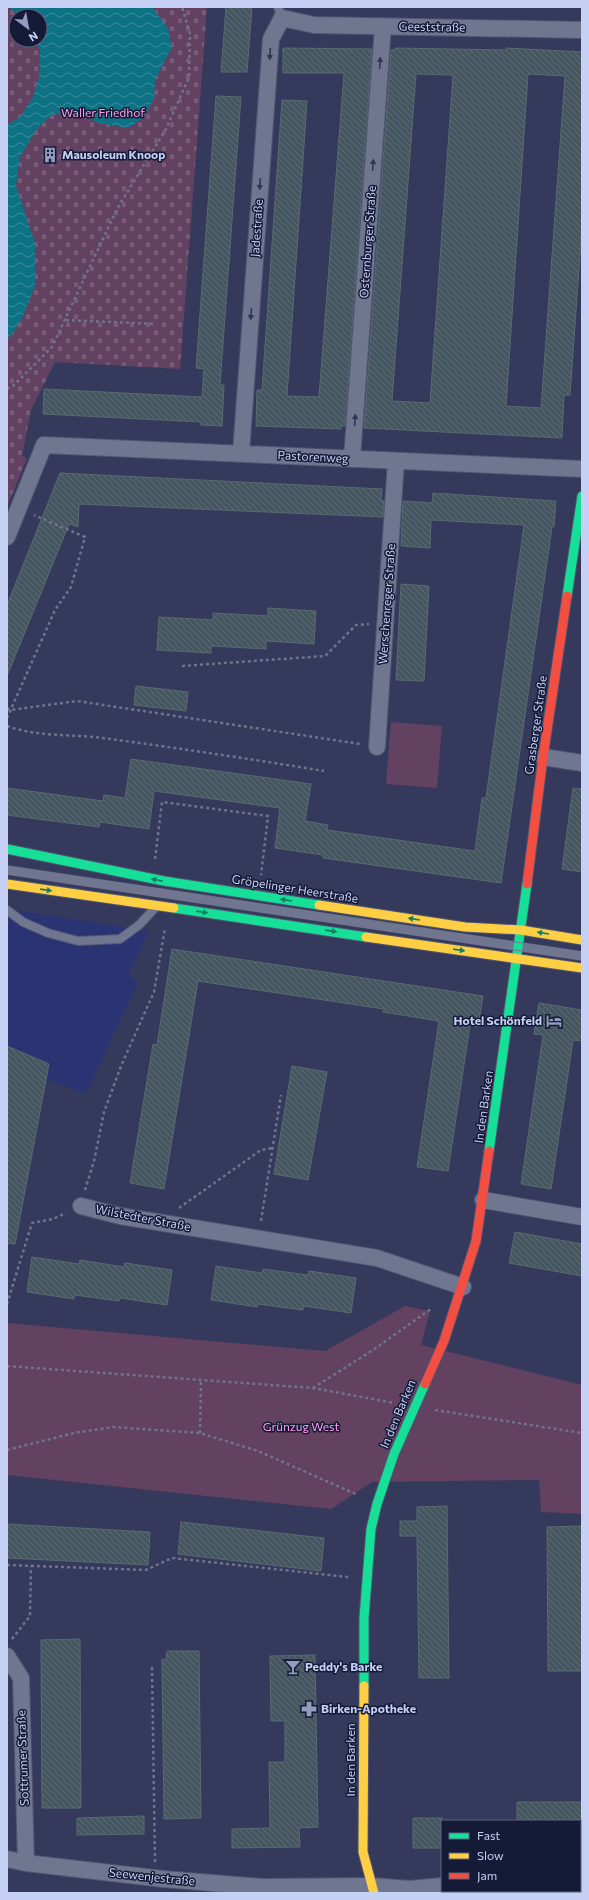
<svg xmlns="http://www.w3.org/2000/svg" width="589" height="1900" viewBox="0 0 589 1900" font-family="Commissioner,sans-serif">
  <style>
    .built { fill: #2b3473 }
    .cemetery { fill: url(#cemetery-stones); fill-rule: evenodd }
    .park { fill: #624161 }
    .water { fill: url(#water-waves) }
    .building { fill: url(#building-back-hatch); stroke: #596a70; fill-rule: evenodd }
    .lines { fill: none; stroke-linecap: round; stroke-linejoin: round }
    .lane-casing { stroke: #515572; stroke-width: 10 }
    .street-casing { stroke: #515572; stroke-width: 18 }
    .fast-casing { stroke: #515572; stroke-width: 11 }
    .slow-casing { stroke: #515572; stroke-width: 11 }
    .jam-casing { stroke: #515572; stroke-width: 11 }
    .path { stroke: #6f738c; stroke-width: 2.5; stroke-dasharray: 3 3; stroke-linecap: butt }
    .lane { stroke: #707690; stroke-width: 8 }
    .street { stroke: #707690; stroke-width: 16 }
    .fast { stroke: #16e098; stroke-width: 9 }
    .slow { stroke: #ffcf43; stroke-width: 9 }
    .jam { stroke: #f24e42; stroke-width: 9 }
    .tram { stroke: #737891; stroke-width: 1 }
    .oneway { fill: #303651 }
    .oneway2 { fill: #167d67 }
    .labels { text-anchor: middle; stroke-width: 3; stroke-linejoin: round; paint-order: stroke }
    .street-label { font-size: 12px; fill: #c6d0f5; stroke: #151a36 }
    .park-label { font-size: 12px; fill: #fb9fea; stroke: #151a36 }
    .poi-label { font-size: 12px; font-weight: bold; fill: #c6d0f5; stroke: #151a36; text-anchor: start }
  </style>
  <defs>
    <pattern id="cemetery-stones" width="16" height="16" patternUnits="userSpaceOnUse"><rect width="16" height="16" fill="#624161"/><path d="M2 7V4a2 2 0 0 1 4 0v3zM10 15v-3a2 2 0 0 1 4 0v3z" fill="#775b78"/></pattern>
    <pattern id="water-waves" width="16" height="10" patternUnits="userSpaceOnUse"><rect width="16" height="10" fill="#0e7285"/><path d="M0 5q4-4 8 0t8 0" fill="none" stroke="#3b8b9d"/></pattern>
    <pattern id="building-back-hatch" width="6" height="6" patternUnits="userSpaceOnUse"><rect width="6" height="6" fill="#445660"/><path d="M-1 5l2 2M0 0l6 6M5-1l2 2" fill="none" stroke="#5e6d77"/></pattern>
  </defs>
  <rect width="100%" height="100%" fill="#353a5c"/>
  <!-- built -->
  <path class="built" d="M 7,909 L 149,931 L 129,973 L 137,984 L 86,1094 L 7,1064 Z"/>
  <!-- cemetery -->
  <path class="cemetery" d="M 7,7 L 207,7 L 180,369 L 55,362 L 31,410 L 22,456 L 27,458 L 7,507 ZM 16,16 L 40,16 L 40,40 L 16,40 Z"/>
  <!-- park -->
  <path class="park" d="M 391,722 L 442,726 L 437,788 L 386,784 Z
    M 405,1306 L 430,1311 L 421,1345 L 582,1385 L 582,1514 L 541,1512 L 539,1480 L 372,1482 L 331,1509 L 7,1475 L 7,1323 L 325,1351 Z"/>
  <!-- water -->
  <path class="water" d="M 9,7 L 152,7 L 168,28 L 172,47 L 155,80 L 154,99 L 143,118 L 128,128 L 98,123 L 84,115 L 70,111 L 52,115 L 38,127 L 20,157 L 16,186 L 35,243 L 35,286 L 22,318 L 11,336 L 7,338 L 7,125 L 20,117 L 33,97 L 39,77 L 40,50 L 34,40 L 40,40 L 40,16 L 19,16 Z"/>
  <!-- building -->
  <path class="building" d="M 226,7 L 252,7 L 247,72 L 221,72 Z
    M 283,48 L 372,49 L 345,426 L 341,426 L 341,429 L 256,426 L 257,390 L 262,390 L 282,100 L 307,101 L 287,396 L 319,397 L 344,73 L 283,73 Z
    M 395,48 L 506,50 L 506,48 L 582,52 L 582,226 L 570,395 L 564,395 L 562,438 L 364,428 L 391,50 L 395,50 ZM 416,74 L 453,75 L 430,403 L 392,401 ZM 528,74 L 565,76 L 541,408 L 506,406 Z
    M 216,96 L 241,97 L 220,385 L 224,385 L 222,426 L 201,425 L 201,422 L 43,414 L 44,389 L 202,397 L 204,369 L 196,368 Z
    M 60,473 L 382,489 L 381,500 L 384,501 L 383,517 L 79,504 L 78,527 L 69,524 L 7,676 L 7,605 Z
    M 433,493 L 556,501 L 554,527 L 552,527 L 501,883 L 323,858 L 323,855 L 275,848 L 280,808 L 154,791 L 149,829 L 100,822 L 99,827 L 7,815 L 7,788 L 103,801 L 104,795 L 125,798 L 131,759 L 311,784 L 305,821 L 328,825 L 327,830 L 475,851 L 482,798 L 486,798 L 524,525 L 431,520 L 430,548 L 401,546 L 403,501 L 432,503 Z
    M 401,584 L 429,586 L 424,681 L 396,680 Z
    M 268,608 L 316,611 L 314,644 L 266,641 L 266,649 L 211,646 L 211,653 L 157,650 L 159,617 L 213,620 L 213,613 L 268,616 Z
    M 136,686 L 188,692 L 186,711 L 134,705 Z
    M 573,788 L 582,789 L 582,872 L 562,869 Z
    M 172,949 L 483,996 L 478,1027 L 470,1025 L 448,1171 L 417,1167 L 439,1021 L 383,1012 L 384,1009 L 198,981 L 164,1189 L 130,1183 L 153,1044 L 157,1045 Z
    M 539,1003 L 582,1010 L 582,1041 L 573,1040 L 551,1189 L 521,1184 L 543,1035 L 534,1034 Z
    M 7,1046 L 49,1064 L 15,1244 L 7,1243 Z
    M 292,1066 L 327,1072 L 308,1180 L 274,1174 Z
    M 515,1232 L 582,1244 L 582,1276 L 509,1263 Z
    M 32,1257 L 79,1264 L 80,1260 L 124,1267 L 125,1263 L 172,1270 L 167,1305 L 120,1298 L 119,1301 L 75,1295 L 74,1299 L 27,1292 Z
    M 216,1266 L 262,1273 L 263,1269 L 308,1275 L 309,1271 L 356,1278 L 351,1313 L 304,1306 L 303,1310 L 258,1304 L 257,1307 L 211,1300 Z
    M 447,1506 L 449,1678 L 419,1678 L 417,1536 L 400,1536 L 400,1521 L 417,1521 L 417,1507 Z
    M 181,1522 L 324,1538 L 321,1571 L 178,1554 Z
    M 7,1524 L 150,1532 L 148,1565 L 7,1558 Z
    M 582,1526 L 582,1671 L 548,1671 L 547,1527 Z
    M 80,1639 L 81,1808 L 42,1808 L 41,1640 Z
    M 167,1651 L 199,1651 L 201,1818 L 164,1819 L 162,1659 L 166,1660 Z
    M 315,1655 L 318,1827 L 299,1828 L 300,1847 L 232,1848 L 232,1829 L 270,1828 L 269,1762 L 285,1762 L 285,1721 L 271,1721 L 270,1656 Z
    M 517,1802 L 582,1802 L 582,1821 L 517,1821 Z
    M 144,1816 L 144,1834 L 77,1835 L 77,1818 Z
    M 413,1818 L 442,1818 L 442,1848 L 413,1848 Z"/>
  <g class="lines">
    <defs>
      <path id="lane" d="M 278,7 L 282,18
        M 7,870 L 582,956
        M 7,910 L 23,922 L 48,933 L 78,941 L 120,939 L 139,925 L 155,908"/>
      <path id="street" d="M 241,453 L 271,39 L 282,18 L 314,25 L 582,30
        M 352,459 L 383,26
        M 7,537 L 44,445 L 582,469
        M 377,747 L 396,461
        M 543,757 L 582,763
        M 483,1200 L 582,1217
        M 81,1206 L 120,1216 L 377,1258 L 463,1287
        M 7,1656 L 21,1678 L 26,1863
        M 7,1859 L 26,1863 L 163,1879 L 263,1887 L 372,1886 L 410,1889 L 442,1886
        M 580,1878 L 582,1878"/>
      <path id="fast" d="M 567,596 L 582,496
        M 7,849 L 164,881 L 319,905
        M 174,908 L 366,937
        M 489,1151 L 527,884
        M 364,1686 L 364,1618 L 371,1529 L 377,1504 L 394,1454 L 425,1384"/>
      <path id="slow" d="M 7,884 L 174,908
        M 319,905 L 465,927 L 521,930 L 582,940
        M 366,937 L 582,968
        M 364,1686 L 363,1852 L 374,1893"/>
      <path id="jam" d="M 527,884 L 543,757 L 567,596
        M 425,1384 L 444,1341 L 476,1241 L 489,1151"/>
    </defs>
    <!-- lane casing -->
    <use href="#lane" class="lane-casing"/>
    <!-- street casing -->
    <use href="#street" class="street-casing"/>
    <!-- fast casing -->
    <use href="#fast" class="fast-casing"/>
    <!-- slow casing -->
    <use href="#slow" class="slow-casing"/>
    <!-- jam casing -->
    <use href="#jam" class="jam-casing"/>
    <!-- path -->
    <path class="path" d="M 66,320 L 156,324
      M 7,389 L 13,386 L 52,347 L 117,209 L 166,129 L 189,77 L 190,34 L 182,7
      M 182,666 L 325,656 L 356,625 L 369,624
      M 7,708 L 10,710 L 77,701 L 360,744
      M 7,718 L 55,610 L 71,587 L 85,537 L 34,515
      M 7,726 C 37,737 71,734 103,738 C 177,748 251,759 324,771
      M 155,859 L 162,802 L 268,816 L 261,875
      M 85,1190 L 94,1161 L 104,1112 L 121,1066 L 154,992 L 165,928
      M 179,1208 L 261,1150 L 273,1148
      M 261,1221 L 281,1095
      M 7,1304 L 32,1223 L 53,1219 L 66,1213
      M 7,1366 L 313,1388 L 394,1403
      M 313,1388 L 376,1348 L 432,1308
      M 435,1410 L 582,1433
      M 200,1433 L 201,1379
      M 7,1450 L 74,1433 L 113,1427 L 200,1433 L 258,1451 L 358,1495
      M 7,1565 L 146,1570 L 172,1558 L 348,1577
      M 12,1639 L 30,1616 L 31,1566
      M 152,1667 L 155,1862"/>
    <!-- lane -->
    <use href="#lane" class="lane"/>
    <!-- street -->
    <use href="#street" class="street"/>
    <!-- fast -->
    <use href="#fast" class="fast"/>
    <!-- slow -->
    <use href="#slow" class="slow"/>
    <!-- jam -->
    <use href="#jam" class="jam"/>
    <!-- tram -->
    <path class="tram" d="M 7,866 L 582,952
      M 7,874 L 582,960"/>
  </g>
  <!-- one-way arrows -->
  <defs><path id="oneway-solid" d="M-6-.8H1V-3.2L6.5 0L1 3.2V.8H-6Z"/></defs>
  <g class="oneway">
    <use href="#oneway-solid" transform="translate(270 54) rotate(94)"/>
    <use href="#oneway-solid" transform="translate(380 63) rotate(-86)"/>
    <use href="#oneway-solid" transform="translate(373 165) rotate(-86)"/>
    <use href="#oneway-solid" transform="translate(260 184) rotate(94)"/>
    <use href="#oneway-solid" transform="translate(251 314) rotate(94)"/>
    <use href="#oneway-solid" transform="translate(355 420) rotate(-86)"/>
  </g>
  <g class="oneway2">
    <use href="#oneway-solid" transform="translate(157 880) rotate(-168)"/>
    <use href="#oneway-solid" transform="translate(46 890) rotate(8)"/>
    <use href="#oneway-solid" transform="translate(286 900) rotate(-171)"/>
    <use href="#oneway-solid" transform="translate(202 912) rotate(8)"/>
    <use href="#oneway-solid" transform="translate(414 919) rotate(-171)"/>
    <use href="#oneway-solid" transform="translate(331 931) rotate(8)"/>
    <use href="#oneway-solid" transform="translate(543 933) rotate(-171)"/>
    <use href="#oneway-solid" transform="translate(459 950) rotate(8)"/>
  </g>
  <!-- icons -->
  <defs>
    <symbol id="building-bare" viewBox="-9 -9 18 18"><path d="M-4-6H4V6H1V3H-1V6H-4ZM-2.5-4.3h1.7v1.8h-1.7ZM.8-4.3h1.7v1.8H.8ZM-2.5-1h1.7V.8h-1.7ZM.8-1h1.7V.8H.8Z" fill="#939cbf" stroke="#151a36" stroke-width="2.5" paint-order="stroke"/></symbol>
    <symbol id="hotel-bare" viewBox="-9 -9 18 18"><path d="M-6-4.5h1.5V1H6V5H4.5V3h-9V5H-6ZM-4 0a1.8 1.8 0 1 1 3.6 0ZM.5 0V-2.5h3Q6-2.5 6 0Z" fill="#939cbf" stroke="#151a36" stroke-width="2.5" paint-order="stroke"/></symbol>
    <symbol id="bar-bare" viewBox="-9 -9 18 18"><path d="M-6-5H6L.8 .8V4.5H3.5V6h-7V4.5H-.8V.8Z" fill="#939cbf" stroke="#151a36" stroke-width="2.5" paint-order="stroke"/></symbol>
    <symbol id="pharmacy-bare" viewBox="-9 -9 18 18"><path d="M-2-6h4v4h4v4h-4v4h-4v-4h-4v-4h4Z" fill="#939cbf" stroke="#151a36" stroke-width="2.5" paint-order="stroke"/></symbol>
  </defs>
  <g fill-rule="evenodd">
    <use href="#building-bare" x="39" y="144" width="22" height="22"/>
    <use href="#hotel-bare" x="543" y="1010" width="22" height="22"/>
    <use href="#bar-bare" x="282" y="1656" width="22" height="22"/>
    <use href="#pharmacy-bare" x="298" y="1698" width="22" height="22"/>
  </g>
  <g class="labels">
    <!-- street labels -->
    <g class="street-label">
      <text transform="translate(432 27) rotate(1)" y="4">Geeststraße</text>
      <text transform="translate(257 228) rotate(-86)" y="4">Jadestraße</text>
      <text transform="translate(368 242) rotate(-86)" y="4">Osternburger Straße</text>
      <text transform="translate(313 457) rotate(3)" y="4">Pastorenweg</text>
      <text transform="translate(387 604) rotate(-86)" y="4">Werschenreger Straße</text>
      <text transform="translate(536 725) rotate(-82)" y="4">Grasberger Straße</text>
      <text transform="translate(295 889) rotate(9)" y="4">Gröpelinger Heerstraße</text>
      <text transform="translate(484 1107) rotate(-82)" y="4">In den Barken</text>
      <text transform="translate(143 1218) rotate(11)" y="4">Wilstedter Straße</text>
      <text transform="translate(398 1414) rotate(-67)" y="4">In den Barken</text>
      <text transform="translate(23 1758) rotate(-92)" y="4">Sottrumer Straße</text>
      <text transform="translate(351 1760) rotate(-90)" y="4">In den Barken</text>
      <text transform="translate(152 1877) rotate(6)" y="4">Seewenjestraße</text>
    </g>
    <!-- park labels -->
    <g class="park-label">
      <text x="103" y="117">Waller Friedhof</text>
      <text x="301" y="1431">Grünzug West</text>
    </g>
    <!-- poi labels -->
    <g class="poi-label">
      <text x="62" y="159">Mausoleum Knoop</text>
      <text x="542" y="1025" text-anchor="end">Hotel Schönfeld</text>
      <text x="305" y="1671">Peddy's Barke</text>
      <text x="321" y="1713">Birken-Apotheke</text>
    </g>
  </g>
  <!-- border -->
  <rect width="589" height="1900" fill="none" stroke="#c6d0f5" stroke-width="16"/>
  <!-- legend -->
  <rect x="441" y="1820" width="140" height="72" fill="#151a36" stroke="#5c6382"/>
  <rect x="449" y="1833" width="20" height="6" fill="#16e098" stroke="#5c6382"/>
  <text x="477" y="1840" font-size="12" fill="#c6d0f5">Fast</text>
  <rect x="449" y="1853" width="20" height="6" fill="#ffcf43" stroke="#5c6382"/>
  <text x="477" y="1860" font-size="12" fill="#c6d0f5">Slow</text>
  <rect x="449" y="1873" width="20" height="6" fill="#f24e42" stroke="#5c6382"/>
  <text x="477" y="1880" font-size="12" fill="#c6d0f5">Jam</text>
  <!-- north arrow -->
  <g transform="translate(28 28) rotate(148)"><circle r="19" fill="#151a36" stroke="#5c6382"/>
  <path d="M0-3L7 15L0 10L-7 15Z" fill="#939cbf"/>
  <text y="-6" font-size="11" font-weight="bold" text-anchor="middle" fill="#c6d0f5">N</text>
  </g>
</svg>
